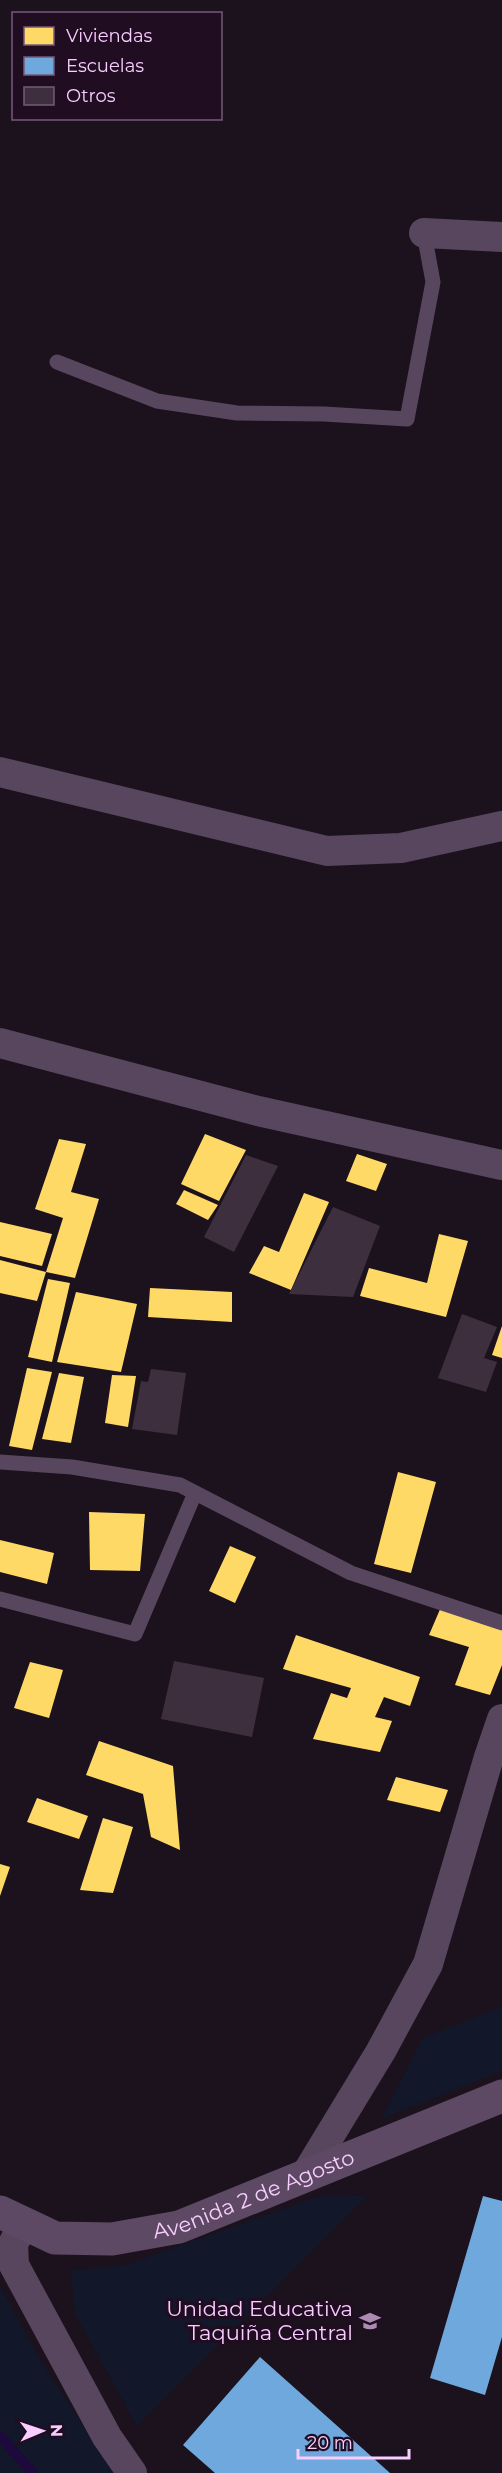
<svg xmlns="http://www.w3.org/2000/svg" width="502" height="2473" viewBox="0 0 502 2473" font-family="Montserrat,sans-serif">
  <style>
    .green { fill: #121729 }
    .homes { fill: #ffd966 }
    .schools { fill: #6fa8dc }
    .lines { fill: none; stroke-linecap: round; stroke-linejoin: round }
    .stream { stroke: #1d093c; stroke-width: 10 }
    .building { fill: #3e2f3f }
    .lane { stroke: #58465e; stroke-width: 15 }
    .street { stroke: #58465e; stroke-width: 30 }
    .secondary { stroke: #5e4964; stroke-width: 33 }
    .labels { text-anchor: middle; stroke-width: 6; stroke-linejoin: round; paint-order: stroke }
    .street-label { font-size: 21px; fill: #f8cdff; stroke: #200d21 }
    .poi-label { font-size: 21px; fill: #f8cdff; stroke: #200d21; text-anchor: end }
  </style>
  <rect width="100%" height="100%" fill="#1c121d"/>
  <!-- green -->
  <path class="green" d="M 502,2007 L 502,2071 L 381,2119 L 423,2038 Z
    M 322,2195 L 367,2196 L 137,2426 L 75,2314 L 71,2270 L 123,2266 Z
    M 0,2287 L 43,2364 L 114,2473 L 0,2473 Z"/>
  <!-- homes -->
  <path class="homes" d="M 205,1134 L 246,1150 L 219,1201 L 181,1184 Z
    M 59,1139 L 86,1144 L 71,1192 L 99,1199 L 75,1278 L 46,1272 L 37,1301 L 0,1293 L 0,1260 L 46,1272 L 63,1218 L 35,1209 Z
    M 357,1154 L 387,1164 L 376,1191 L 346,1181 Z
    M 184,1190 L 218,1205 L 208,1220 L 176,1204 Z
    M 304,1193 L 329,1202 L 291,1290 L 249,1273 L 264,1246 L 279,1252 Z
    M 0,1222 L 52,1234 L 42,1266 L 0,1256 Z
    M 439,1234 L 468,1241 L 446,1317 L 360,1296 L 369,1268 L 427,1283 Z
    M 48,1279 L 70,1283 L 52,1362 L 28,1357 Z
    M 150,1288 L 232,1292 L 232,1322 L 148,1317 Z
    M 76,1292 L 137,1304 L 121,1372 L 57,1362 Z
    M 502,1326 L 502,1358 L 492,1355 Z
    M 27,1368 L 52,1372 L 32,1450 L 9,1446 Z
    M 59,1373 L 84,1377 L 71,1443 L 42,1439 Z
    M 112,1375 L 136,1376 L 128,1427 L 105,1423 Z
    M 398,1472 L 436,1482 L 411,1573 L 374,1564 Z
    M 89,1512 L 145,1514 L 140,1571 L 90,1570 Z
    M 0,1540 L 54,1553 L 47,1584 L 0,1572 Z
    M 230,1546 L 256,1557 L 235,1603 L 209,1591 Z
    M 441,1607 L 502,1626 L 502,1665 L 490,1695 L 455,1685 L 469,1647 L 429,1635 Z
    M 296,1635 L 420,1677 L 410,1706 L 384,1697 L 375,1717 L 392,1721 L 380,1752 L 313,1739 L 331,1693 L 347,1698 L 351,1688 L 283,1669 Z
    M 30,1662 L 63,1670 L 49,1718 L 14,1708 Z
    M 99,1741 L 173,1766 L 180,1850 L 151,1837 L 143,1794 L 86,1775 Z
    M 396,1777 L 448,1790 L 440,1812 L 387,1800 Z
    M 37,1798 L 88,1816 L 79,1839 L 27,1822 Z
    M 103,1818 L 133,1827 L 113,1893 L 80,1890 Z
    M 0,1864 L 10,1867 L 0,1896 Z"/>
  <!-- schools -->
  <path class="schools" d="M 483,2196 L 502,2201 L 502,2337 L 485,2395 L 430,2378 Z
    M 260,2357 L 390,2473 L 215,2473 L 183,2445 Z"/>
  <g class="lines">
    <!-- stream -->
    <path class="stream" d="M 0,2436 L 33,2473"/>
  </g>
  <!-- building -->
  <path class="building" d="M 246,1155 L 278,1166 L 234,1252 L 204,1237 Z
    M 333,1207 L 380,1226 L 353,1297 L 289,1294 Z
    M 462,1314 L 497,1327 L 484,1358 L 497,1362 L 486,1392 L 438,1378 Z
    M 151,1369 L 186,1373 L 177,1435 L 132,1429 L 141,1381 L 148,1382 Z
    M 174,1661 L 264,1678 L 252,1737 L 161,1719 Z"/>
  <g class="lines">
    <!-- lane -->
    <path class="lane" d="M 57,362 L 157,401 L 237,413 L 324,414 L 407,419 L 433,282 L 424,233
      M 0,1462 L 72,1467 L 180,1485 L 351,1573 L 502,1623
      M 0,1599 L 135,1634 L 195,1493"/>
    <!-- street -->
    <path class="street" d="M 424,233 L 502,237
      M 0,772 L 327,851 L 401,848 L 502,826
      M 0,1043 L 258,1111 L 502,1165
      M 305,2176 L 381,2051 L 428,1964 L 489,1757 L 502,1719
      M 24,2223 L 13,2244 L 14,2265 L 107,2437 L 132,2473"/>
    <!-- secondary -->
    <path class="secondary" id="s1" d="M 0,2212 L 55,2238 L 112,2239 L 179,2227 L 502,2096"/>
  </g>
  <!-- icons -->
  <defs>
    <symbol id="school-bare" viewBox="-9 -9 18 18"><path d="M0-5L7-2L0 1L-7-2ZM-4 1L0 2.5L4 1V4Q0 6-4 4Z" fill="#ab8cb0" stroke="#200d21" stroke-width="2.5" paint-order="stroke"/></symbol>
  </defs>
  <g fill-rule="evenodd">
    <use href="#school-bare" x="355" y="2306" width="30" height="30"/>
  </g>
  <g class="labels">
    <!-- street labels -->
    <g class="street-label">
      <text dy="7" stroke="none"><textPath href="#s1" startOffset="267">Avenida 2 de Agosto</textPath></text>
    </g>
    <!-- poi labels -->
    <g class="poi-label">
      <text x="353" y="2316">Unidad Educativa<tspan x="353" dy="24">Taquiña Central</tspan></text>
    </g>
  </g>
  <!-- legend -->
  <rect x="12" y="12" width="210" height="108" fill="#200d21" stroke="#765a7a" stroke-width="1.5"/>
  <rect x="24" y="27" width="30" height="18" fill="#ffd966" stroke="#765a7a" stroke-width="1.5"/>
  <text x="66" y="42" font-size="18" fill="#f8cdff">Viviendas</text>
  <rect x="24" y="57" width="30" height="18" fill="#6fa8dc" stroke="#765a7a" stroke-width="1.5"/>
  <text x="66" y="72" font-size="18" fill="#f8cdff">Escuelas</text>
  <rect x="24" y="87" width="30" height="18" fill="#3e2f3f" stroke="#765a7a" stroke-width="1.5"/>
  <text x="66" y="102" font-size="18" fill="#f8cdff">Otros</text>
  <!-- north arrow -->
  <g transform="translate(42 2431) rotate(88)" stroke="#200d21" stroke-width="4.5" paint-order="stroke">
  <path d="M0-4.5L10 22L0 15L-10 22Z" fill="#f8cdff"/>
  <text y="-9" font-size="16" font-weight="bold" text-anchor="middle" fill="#f8cdff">N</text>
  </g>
  <!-- scale -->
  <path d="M298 2449v9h111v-9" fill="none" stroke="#f8cdff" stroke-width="3"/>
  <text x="307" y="2449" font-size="18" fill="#f8cdff" stroke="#200d21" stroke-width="4.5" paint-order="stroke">20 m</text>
</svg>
